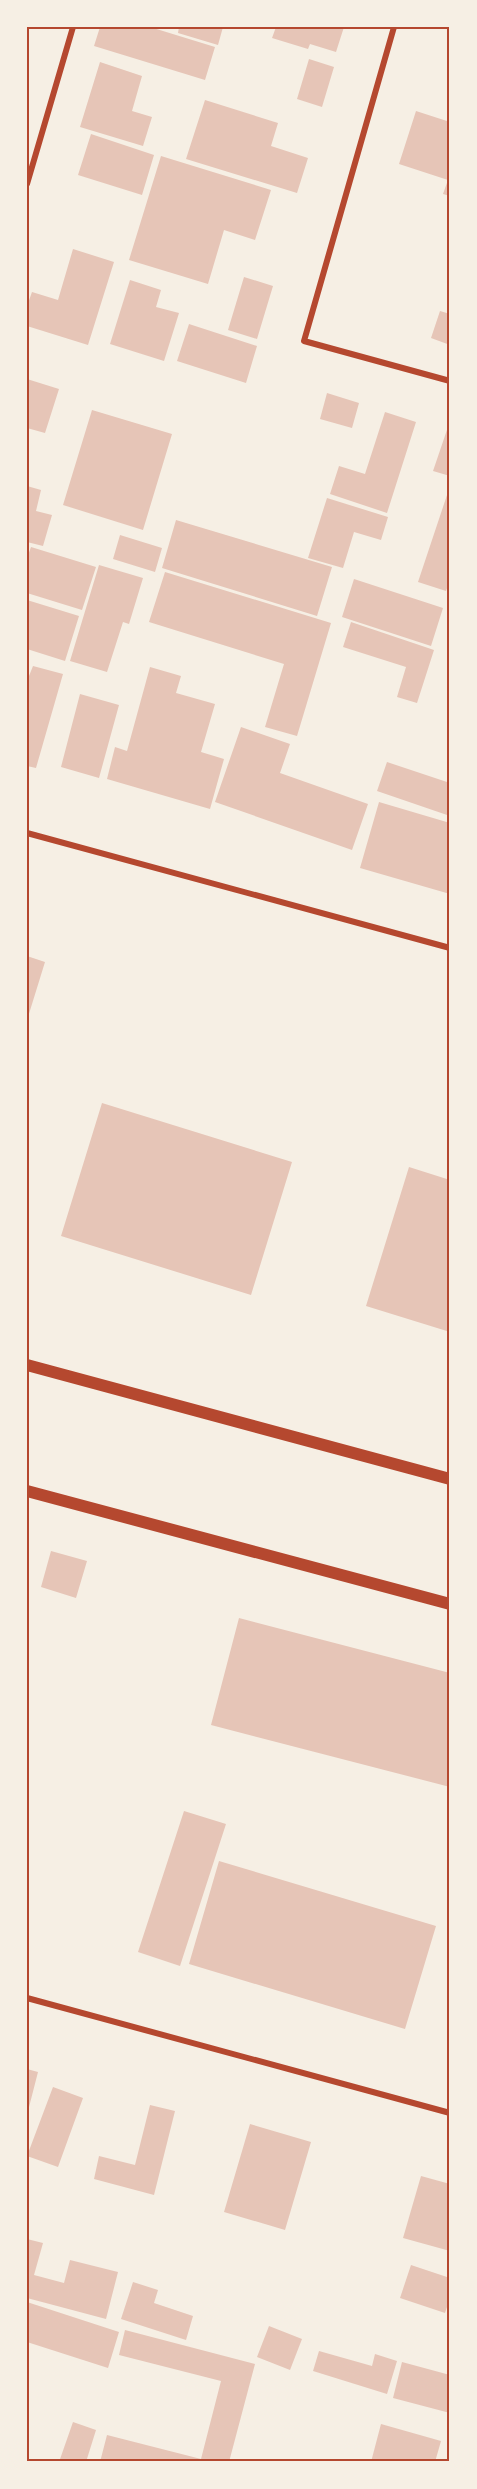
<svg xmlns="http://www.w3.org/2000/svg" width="477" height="2489" viewBox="0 0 477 2489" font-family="Helvetica,sans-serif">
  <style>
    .building { fill: #e6c5b7 }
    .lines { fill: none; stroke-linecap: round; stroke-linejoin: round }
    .minor { stroke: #b5482f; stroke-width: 6 }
    .secondary { stroke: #b5482f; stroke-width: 12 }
    .neatline { fill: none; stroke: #b5482f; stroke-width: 2 }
  </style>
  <rect width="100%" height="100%" fill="#f6efe4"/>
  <!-- building -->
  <path class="building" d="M 100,27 L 150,27 L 215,47 L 205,80 L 94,46 Z
    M 179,27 L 223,27 L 218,45 L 178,33 Z
    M 276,27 L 344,27 L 336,52 L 310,44 L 308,49 L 272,38 Z
    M 309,59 L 334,67 L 322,107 L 297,99 Z
    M 100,62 L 142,76 L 132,111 L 152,117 L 143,146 L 80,127 Z
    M 205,100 L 278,123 L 271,146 L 308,158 L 297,193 L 186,159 Z
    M 416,111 L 450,122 L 450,196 L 443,194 L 448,180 L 399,164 Z
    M 91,134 L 154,155 L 142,195 L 78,175 Z
    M 161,156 L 271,190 L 255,240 L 224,230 L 208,284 L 129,260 Z
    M 73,249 L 114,262 L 88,345 L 27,326 L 27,306 L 32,292 L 58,300 Z
    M 244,277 L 273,286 L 257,339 L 228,330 Z
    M 130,280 L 161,290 L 156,307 L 179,313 L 164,361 L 110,344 Z
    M 440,311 L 450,314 L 450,345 L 431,338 Z
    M 189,324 L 257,346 L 246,383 L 177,361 Z
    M 27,379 L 59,389 L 45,433 L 27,428 Z
    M 327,393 L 359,403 L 352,428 L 320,419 Z
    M 92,410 L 172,434 L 143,530 L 63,505 Z
    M 385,412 L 416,422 L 387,513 L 330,494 L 339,466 L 365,474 Z
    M 450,421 L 450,476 L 433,471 Z
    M 27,486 L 41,490 L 36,511 L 52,515 L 43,546 L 27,542 Z
    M 450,486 L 450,580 L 446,591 L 418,582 Z
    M 327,498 L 388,517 L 381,540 L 354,532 L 343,568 L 308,558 Z
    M 176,520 L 332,567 L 317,616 L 162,568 Z
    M 120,535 L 162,548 L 155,572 L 113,559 Z
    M 31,547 L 96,567 L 82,610 L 27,593 L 27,558 Z
    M 99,565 L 143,578 L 129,624 L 123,622 L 107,672 L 70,661 Z
    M 165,572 L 331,623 L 297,736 L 265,727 L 284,664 L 149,622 Z
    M 354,579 L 443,608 L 431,646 L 342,617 Z
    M 27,600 L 79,616 L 65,661 L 27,649 Z
    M 351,622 L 434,650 L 417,703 L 397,697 L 406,667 L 343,647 Z
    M 33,666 L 63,674 L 36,768 L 27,766 L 27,681 Z
    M 150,667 L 181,676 L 176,693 L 215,704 L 201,752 L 224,759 L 210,809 L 107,779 L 115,747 L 127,751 Z
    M 80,694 L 119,705 L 99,778 L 61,767 Z
    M 241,727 L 290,744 L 280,773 L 368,804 L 352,850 L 215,802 Z
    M 387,762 L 450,783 L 450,816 L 377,791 Z
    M 379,802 L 450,823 L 450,894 L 360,868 Z
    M 27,956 L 45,962 L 28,1017 L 27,1017 Z
    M 102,1103 L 292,1162 L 251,1295 L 61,1236 Z
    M 409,1167 L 450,1180 L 450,1332 L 366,1306 Z
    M 51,1551 L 87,1561 L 76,1598 L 41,1587 Z
    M 239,1618 L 450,1673 L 450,1787 L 211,1725 Z
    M 184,1811 L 226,1824 L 180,1966 L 138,1952 Z
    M 219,1861 L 436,1926 L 405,2029 L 189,1964 Z
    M 27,2069 L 38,2072 L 28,2111 L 27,2111 Z
    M 53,2087 L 83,2098 L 58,2167 L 27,2156 Z
    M 150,2105 L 175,2111 L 154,2195 L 94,2179 L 99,2156 L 135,2165 Z
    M 250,2124 L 311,2142 L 285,2230 L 224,2212 Z
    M 421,2176 L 450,2184 L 450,2251 L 403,2238 Z
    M 27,2239 L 43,2243 L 34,2275 L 64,2283 L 70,2260 L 118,2272 L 106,2319 L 27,2298 Z
    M 411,2265 L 450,2278 L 450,2298 L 445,2313 L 400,2298 Z
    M 133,2282 L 158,2290 L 154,2303 L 193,2316 L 186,2340 L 121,2319 Z
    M 27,2302 L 119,2332 L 108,2368 L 27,2342 Z
    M 269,2326 L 302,2339 L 290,2370 L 257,2357 Z
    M 125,2330 L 255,2364 L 229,2462 L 100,2462 L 107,2435 L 201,2459 L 221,2381 L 119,2355 Z
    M 319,2351 L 372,2366 L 375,2354 L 397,2361 L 387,2394 L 313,2371 Z
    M 402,2362 L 450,2375 L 450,2413 L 393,2398 Z
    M 73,2422 L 96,2430 L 86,2462 L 59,2462 Z
    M 381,2424 L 441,2441 L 435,2462 L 371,2462 Z"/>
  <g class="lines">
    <!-- minor -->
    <path class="minor" d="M 394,27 L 304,341 L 450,381
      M 27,184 L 73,27
      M 27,833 L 450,948
      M 27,1998 L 450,2113"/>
    <!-- secondary -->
    <path class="secondary" d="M 27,1365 L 450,1479
      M 27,1491 L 450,1604"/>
  </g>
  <!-- border -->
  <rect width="477" height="2489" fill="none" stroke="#f6efe4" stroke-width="57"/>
  <rect x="28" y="28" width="420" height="2432" class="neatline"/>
</svg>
